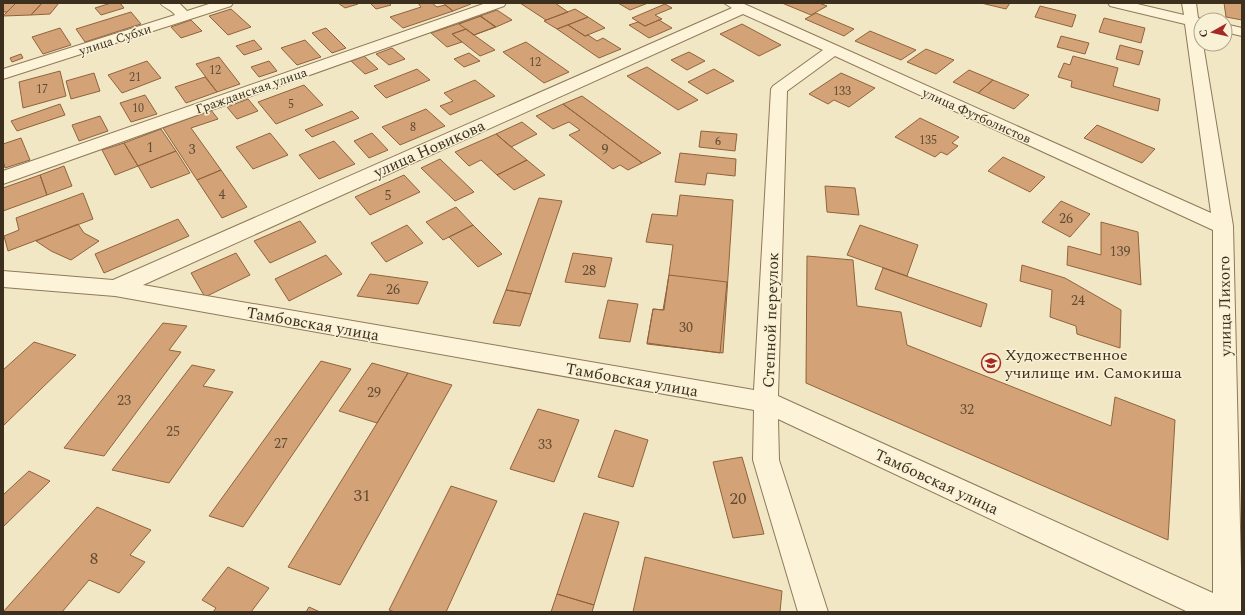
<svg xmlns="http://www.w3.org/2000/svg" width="1245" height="615" viewBox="0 0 1245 615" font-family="Spectral,serif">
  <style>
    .building { fill: #d3a377; stroke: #90633c }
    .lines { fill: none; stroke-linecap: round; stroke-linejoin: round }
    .minor-casing { stroke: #8f7959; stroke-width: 2 }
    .minor { fill: #fcf3d9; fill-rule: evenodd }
    .labels { text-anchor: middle; stroke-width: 3; stroke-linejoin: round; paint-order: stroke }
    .far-number-label { font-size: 12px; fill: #624c34 }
    .far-street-label { font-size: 13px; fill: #3d2f1e; stroke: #f8f1d5 }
    .number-label { font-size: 14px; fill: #624c34 }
    .street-label { font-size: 16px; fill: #3d2f1e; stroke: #f8f1d5 }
    .poi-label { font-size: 16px; fill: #3d2f1e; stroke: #f8f1d5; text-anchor: start }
    .near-number-label { font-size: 17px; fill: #624c34 }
  </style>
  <rect width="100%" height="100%" fill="#f2e7c4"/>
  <!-- building -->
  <path class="building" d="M 3,3 L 16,3 L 7,12 L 3,12 Z
    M 16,3 L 42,3 L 31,15 L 3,16 Z
    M 42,3 L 59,3 L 50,14 L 31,15 Z
    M 111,3 L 120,3 L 124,8 L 101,15 L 95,8 Z
    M 338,3 L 357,3 L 358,4 L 345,8 Z
    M 370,3 L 389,3 L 391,5 L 376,9 Z
    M 418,3 L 432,3 L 437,7 L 445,5 L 453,11 L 403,28 L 390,17 L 421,7 Z
    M 443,3 L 470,3 L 471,4 L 453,11 Z
    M 520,3 L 555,3 L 568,12 L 546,20 Z
    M 618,3 L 648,3 L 630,10 Z
    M 782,3 L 819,3 L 827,6 L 811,15 Z
    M 981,3 L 1010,3 L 1006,9 Z
    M 1224,3 L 1242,3 L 1242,20 L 1226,17 Z
    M 665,4 L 672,8 L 655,15 L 662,19 L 659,20 L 645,26 L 632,18 Z
    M 1040,6 L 1076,15 L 1072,27 L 1035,17 Z
    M 231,9 L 251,27 L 228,35 L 209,16 Z
    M 575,9 L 588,17 L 557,29 L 544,21 Z
    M 497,10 L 512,20 L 496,27 L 480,16 Z
    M 131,12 L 141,24 L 85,42 L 76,29 Z
    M 816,13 L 854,29 L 844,36 L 805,19 Z
    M 480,16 L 496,27 L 474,35 L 459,24 Z
    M 481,16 L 495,27 L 474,35 L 466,29 L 452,34 L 462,42 L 447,47 L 431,33 Z
    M 588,17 L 605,28 L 585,36 L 568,25 Z
    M 1104,18 L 1145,28 L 1141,43 L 1099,32 Z
    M 191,20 L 202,31 L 181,38 L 171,27 Z
    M 659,20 L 672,28 L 649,38 L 629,25 L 638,22 L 645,26 Z
    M 742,24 L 781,45 L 759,56 L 720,34 Z
    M 568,25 L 585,36 L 588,35 L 597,41 L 603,38 L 621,49 L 599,58 L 557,29 Z
    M 60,28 L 71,45 L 43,54 L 32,37 Z
    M 326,28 L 346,48 L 332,53 L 312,33 Z
    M 466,29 L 474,35 L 495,50 L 480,56 L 452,34 Z
    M 870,31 L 916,50 L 901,60 L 855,41 Z
    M 1061,36 L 1089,43 L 1085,54 L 1057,47 Z
    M 254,40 L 262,49 L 244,55 L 236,46 Z
    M 305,40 L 321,57 L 297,65 L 281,48 Z
    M 526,42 L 569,72 L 544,83 L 503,52 Z
    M 1120,45 L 1143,51 L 1139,65 L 1116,59 Z
    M 392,48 L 405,59 L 389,65 L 376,54 Z
    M 926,49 L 954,60 L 936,74 L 907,62 Z
    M 689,52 L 705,61 L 687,70 L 671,60 Z
    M 469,53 L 480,61 L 464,67 L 454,59 Z
    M 21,54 L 23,58 L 12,62 L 10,58 Z
    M 364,56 L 378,69 L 365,74 L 351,61 Z
    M 1073,56 L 1118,68 L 1113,86 L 1160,99 L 1158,111 L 1071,87 L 1072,81 L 1058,77 L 1064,63 L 1070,65 Z
    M 219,57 L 240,84 L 217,92 L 196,64 Z
    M 147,61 L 161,78 L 122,93 L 108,75 Z
    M 269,61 L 277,71 L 259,77 L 251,67 Z
    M 647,67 L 698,100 L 678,110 L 627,76 Z
    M 417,69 L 430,80 L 386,98 L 374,86 Z
    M 714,69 L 734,81 L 707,94 L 688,82 Z
    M 969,70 L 993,80 L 978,93 L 953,82 Z
    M 60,71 L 66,96 L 23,108 L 19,82 Z
    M 94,73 L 100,91 L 71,99 L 66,81 Z
    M 841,73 L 875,88 L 849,107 L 834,100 L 828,104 L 809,94 Z
    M 205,77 L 217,92 L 186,103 L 175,87 Z
    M 475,80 L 495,96 L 450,115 L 440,106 L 453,101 L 444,93 Z
    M 993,80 L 1029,95 L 1014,109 L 978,93 Z
    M 304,85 L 323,105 L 276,124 L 258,102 Z
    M 145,95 L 157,114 L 131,122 L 120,103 Z
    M 582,96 L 661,153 L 642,163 L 563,104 Z
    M 248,99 L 258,111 L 237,119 L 227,107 Z
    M 60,104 L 65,115 L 17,131 L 11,121 Z
    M 563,104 L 642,163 L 628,170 L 620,165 L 613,169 L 569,135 L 580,130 L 569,122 L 553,129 L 536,116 Z
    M 426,109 L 445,126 L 400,145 L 382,127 Z
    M 211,110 L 218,119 L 191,128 L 221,170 L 197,180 L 163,128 Z
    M 352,111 L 359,118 L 312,137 L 305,130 Z
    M 100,116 L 108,131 L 79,141 L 72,125 Z
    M 920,118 L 959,137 L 952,143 L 958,146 L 947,155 L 941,152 L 935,157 L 895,137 Z
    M 522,122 L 537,134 L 511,147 L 496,134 Z
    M 1097,125 L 1155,149 L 1142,163 L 1084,138 Z
    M 161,129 L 176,151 L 138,166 L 124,143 Z
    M 701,131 L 737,134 L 735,151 L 699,147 Z
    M 270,133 L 288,155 L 253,169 L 236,147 Z
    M 372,133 L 388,150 L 369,158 L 354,141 Z
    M 496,134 L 527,160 L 497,175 L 481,160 L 469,166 L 455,152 Z
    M 21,138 L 30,160 L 5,168 L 3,160 L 3,144 Z
    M 334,141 L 355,164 L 319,179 L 299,155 Z
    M 124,143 L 138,166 L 115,175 L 102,150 Z
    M 176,151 L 190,173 L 151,188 L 138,166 Z
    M 680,153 L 736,159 L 735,176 L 707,173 L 705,185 L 675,182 Z
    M 1003,157 L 1045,177 L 1030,192 L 988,171 Z
    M 440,159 L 474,192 L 455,201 L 421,168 Z
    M 527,160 L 545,175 L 514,190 L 497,175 Z
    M 64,166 L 72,186 L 47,195 L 40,175 Z
    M 221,170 L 247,207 L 222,218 L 197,180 Z
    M 40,175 L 47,195 L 3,211 L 3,188 Z
    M 404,175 L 420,192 L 370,215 L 355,197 Z
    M 825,186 L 855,188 L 859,215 L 827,212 Z
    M 83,193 L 93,219 L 8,251 L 4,236 L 19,230 L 16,218 Z
    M 680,195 L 733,200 L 723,353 L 647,344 L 653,309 L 664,310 L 673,245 L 646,242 L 652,214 L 677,216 Z
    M 539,198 L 562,201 L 531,294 L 506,290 Z
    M 1061,201 L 1090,214 L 1070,237 L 1042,222 Z
    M 456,207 L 473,225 L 443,240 L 426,222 Z
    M 178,219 L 189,236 L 104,273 L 95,254 Z
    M 300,221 L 316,242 L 270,263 L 254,241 Z
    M 1101,222 L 1138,232 L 1141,285 L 1067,265 L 1068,246 L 1101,255 Z
    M 78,224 L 84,233 L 99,241 L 71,260 L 51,251 L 36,241 Z
    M 407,225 L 423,243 L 386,262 L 371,243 Z
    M 473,225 L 502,254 L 478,267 L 449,237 Z
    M 860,225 L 918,245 L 907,276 L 847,255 Z
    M 236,253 L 250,275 L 205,297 L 191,273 Z
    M 573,253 L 612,258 L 605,287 L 565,282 Z
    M 326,255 L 342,274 L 289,301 L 275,279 Z
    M 807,256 L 853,260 L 857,306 L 901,312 L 907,345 L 1111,426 L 1115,397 L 1175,420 L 1168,540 L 806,383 Z
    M 1022,265 L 1065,278 L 1121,310 L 1120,348 L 1077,334 L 1076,326 L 1050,317 L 1052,290 L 1020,281 Z
    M 883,268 L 987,304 L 981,327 L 875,289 Z
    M 370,274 L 428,282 L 418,304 L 357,296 Z
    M 669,275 L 727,282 L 720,353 L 647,343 L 653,309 L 663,310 Z
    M 506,290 L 531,294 L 520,326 L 493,323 Z
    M 608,300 L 638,304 L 630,342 L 599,338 Z
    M 163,323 L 187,326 L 169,350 L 181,352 L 104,456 L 64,448 Z
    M 34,342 L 76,355 L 3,426 L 3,370 Z
    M 321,361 L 351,369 L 243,527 L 209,516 Z
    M 372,363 L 408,373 L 377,423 L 339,411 Z
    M 192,365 L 215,370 L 203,386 L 233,392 L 169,483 L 112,470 Z
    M 408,373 L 452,385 L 340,585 L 288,567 Z
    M 538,409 L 579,420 L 554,482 L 510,469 Z
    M 615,430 L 648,440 L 633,487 L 598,477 Z
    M 742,457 L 764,534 L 733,538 L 713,462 Z
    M 29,471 L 50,481 L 3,527 L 3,495 Z
    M 451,486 L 497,501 L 446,612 L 395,612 L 389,610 Z
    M 97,507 L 151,530 L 130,555 L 145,562 L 119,593 L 89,580 L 62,612 L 3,612 Z
    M 584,513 L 619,522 L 594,605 L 557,594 Z
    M 645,557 L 782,591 L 780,612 L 633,612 Z
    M 228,567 L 269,588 L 251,612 L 213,612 L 216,608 L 202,600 Z
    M 557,594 L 594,605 L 592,612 L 551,612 Z
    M 309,607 L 320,612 L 306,612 Z"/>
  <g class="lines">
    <defs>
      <path id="minor" d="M 160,3 L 179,3 L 187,11 L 212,3 L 233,3 L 231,6 L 3,79 L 3,69 L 175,15 C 171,9 164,8 160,3 Z
        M 486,3 L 506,3 L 504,6 L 3,184 L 3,171 Z
        M 724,3 L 742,3 L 1211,213 L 1185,24 L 1110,6 L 1108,3 L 1133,3 L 1184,15 L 1182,3 L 1196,3 L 1198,18 L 1206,20 L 1201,20 L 1201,44 L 1203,44 L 1233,226 L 1242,612 L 1188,612 L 778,419 L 779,460 L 828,612 L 798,612 L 753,460 L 754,410 L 115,296 L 3,287 L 3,271 L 113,280 L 732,8 ZM 743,14 L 823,50 L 773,86 L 771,89 L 754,390 L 143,285 ZM 835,56 L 1213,230 L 1213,593 L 778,396 L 787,91 Z
        M 1225,24 L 1242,28 L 1242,36 L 1225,32 Z"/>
    </defs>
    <!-- minor casing -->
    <use href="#minor" class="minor-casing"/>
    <!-- minor -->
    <use href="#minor" class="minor"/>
  </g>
  <!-- icons -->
  <defs>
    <symbol id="school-ring" viewBox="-11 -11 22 22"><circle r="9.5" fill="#f8f1d5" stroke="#a32b23" stroke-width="1.5"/><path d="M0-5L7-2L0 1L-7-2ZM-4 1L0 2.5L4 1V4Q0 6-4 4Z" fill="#a32b23"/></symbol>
  </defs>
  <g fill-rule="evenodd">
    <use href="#school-ring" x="980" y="352" width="22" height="22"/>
  </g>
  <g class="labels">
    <!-- far-number labels -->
    <g class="far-number-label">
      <text x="535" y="66">12</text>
      <text x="215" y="74">12</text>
      <text x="135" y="81">21</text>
      <text x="42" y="93">17</text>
      <text x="842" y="95">133</text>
      <text x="291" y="108">5</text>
      <text x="138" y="112">10</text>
      <text x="413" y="131">8</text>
      <text x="928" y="144">135</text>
      <text x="718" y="145">6</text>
    </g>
    <!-- far-street labels -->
    <g class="far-street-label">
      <text transform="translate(115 39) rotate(-18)" y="5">улица Субхи</text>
      <text transform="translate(251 90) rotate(-19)" y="5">Гражданская улица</text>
      <text transform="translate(977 115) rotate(24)" y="5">улица Футболистов</text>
    </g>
    <!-- number labels -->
    <g class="number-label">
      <text x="150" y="152">1</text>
      <text x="192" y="154">3</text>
      <text x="605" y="154">9</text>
      <text x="222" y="199">4</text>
      <text x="388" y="200">5</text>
      <text x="1066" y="223">26</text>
      <text x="1120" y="256">139</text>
      <text x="589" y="275">28</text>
      <text x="393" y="294">26</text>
      <text x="1078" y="305">24</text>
      <text x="686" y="332">30</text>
      <text x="374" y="397">29</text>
      <text x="124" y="405">23</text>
      <text x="967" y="414">32</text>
      <text x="173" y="436">25</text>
      <text x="281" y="448">27</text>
      <text x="545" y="449">33</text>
    </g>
    <!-- street labels -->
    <g class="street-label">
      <text transform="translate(429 148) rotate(-24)" y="6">улица Новикова</text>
      <text transform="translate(1224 306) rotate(-91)" y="6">улица Лихого</text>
      <text transform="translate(770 320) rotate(-88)" y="6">Степной переулок</text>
      <text transform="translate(313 323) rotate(10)" y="6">Тамбовская улица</text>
      <text transform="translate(632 379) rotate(10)" y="6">Тамбовская улица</text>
      <text transform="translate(937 481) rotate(25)" y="6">Тамбовская улица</text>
    </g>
    <!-- poi labels -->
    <g class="poi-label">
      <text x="1005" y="360">Художественное<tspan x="1005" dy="18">училище им. Самокиша</tspan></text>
    </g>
    <!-- near-number labels -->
    <g class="near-number-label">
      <text x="362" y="501">31</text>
      <text x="738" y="504">20</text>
      <text x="94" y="564">8</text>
    </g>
  </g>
  <!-- border -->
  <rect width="1245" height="615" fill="none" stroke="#3d2f1e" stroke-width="8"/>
  <!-- north arrow -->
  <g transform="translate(1213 32) rotate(262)"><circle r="19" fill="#f8f1d5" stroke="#ada38c"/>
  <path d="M0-3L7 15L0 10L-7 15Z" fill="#a32b23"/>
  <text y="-6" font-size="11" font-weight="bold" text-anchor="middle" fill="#3d2f1e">С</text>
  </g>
</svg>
